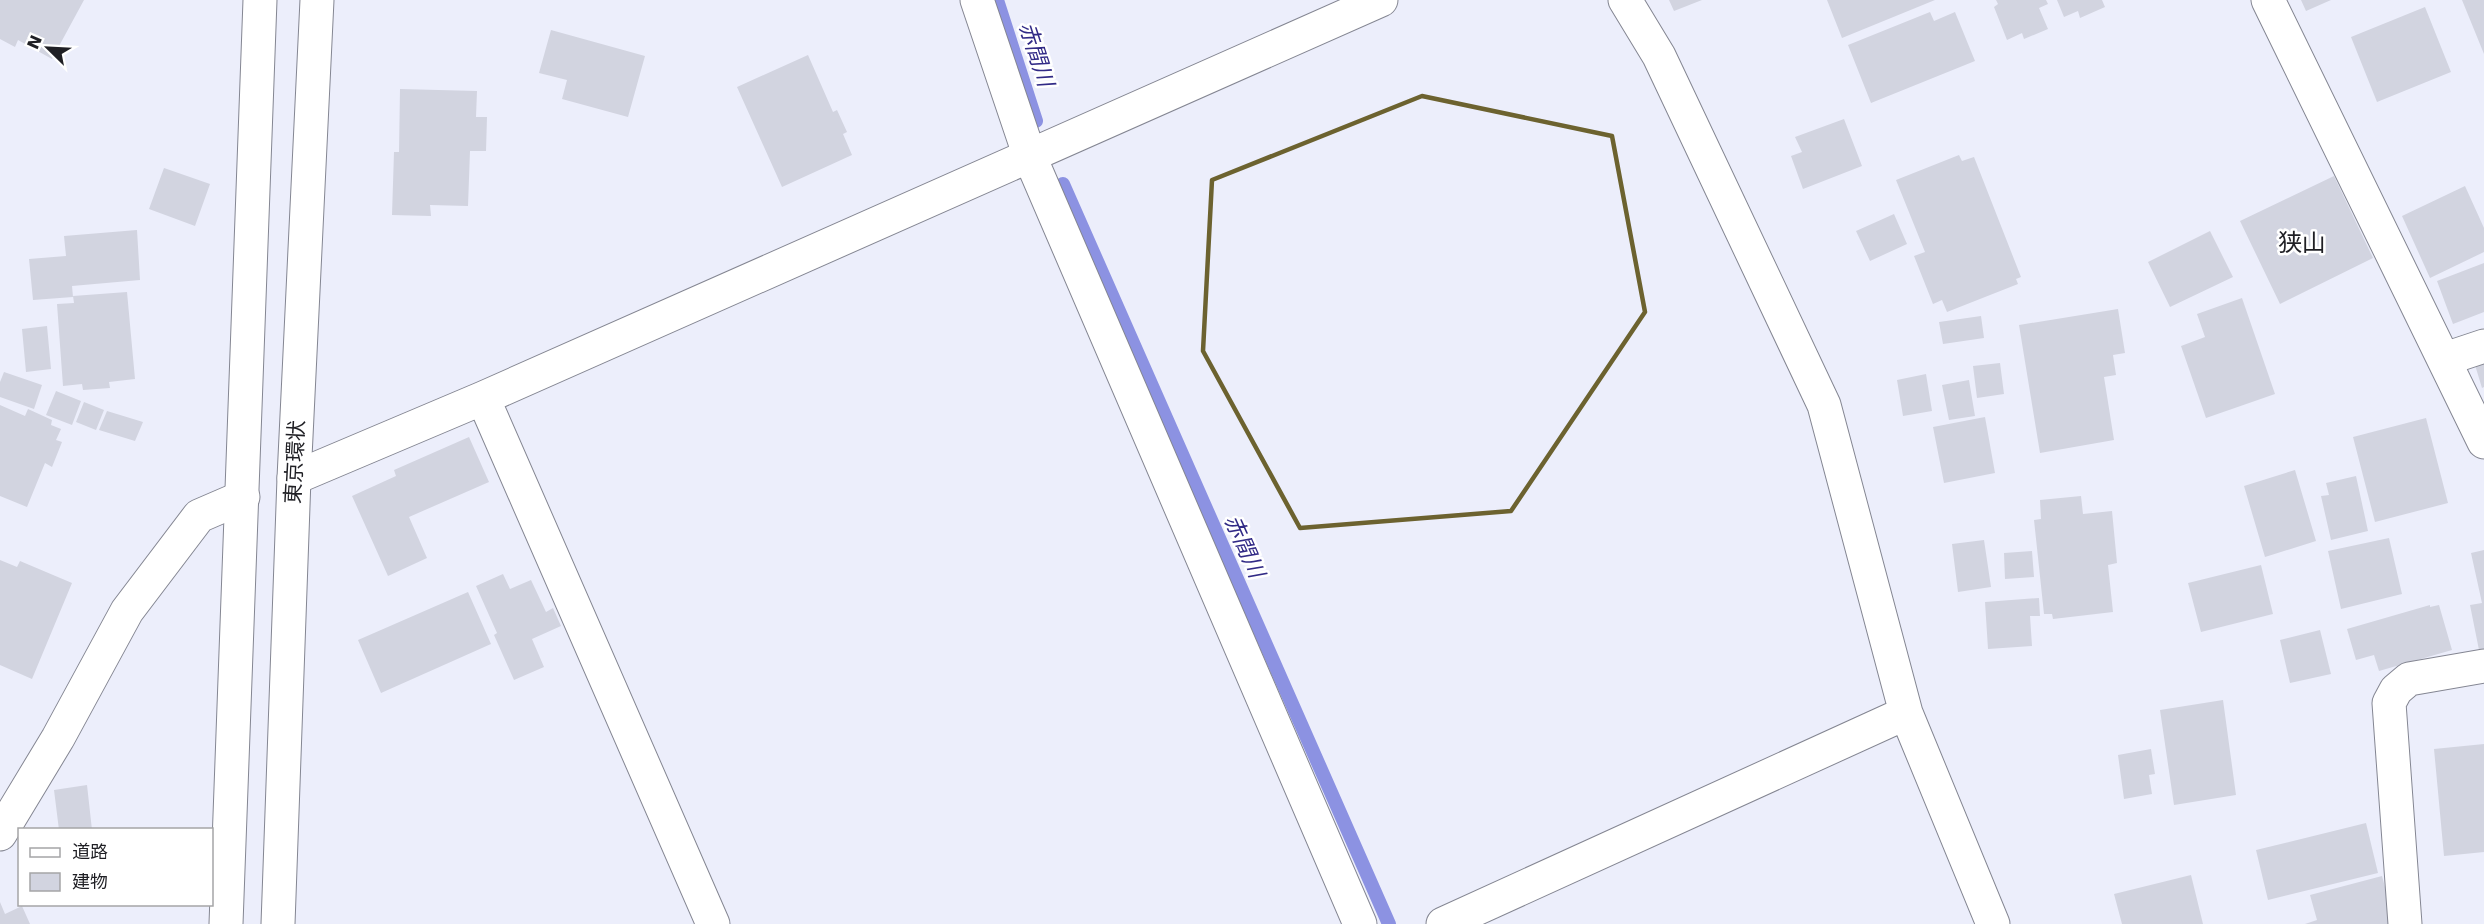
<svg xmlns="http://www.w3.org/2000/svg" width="2484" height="924" viewBox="0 0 2484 924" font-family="'DejaVu Sans','Noto Sans JP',sans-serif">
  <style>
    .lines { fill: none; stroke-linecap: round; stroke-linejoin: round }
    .stream { stroke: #8c92e2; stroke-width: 14 }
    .building { fill: #d2d4e0 }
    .minor-casing { stroke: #848692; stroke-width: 35 }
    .highway-casing { stroke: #848692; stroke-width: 35 }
    .minor { stroke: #fff; stroke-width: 33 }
    .highway { stroke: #fff; stroke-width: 33 }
    .marked { fill: none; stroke: #6c622f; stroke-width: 4.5; stroke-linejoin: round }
    .labels { text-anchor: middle; stroke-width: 5; stroke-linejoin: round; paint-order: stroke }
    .street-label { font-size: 21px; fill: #1f1f24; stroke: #fff }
    .water-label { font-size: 22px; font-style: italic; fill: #312a86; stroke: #fff }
    .quarter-label { font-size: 24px; fill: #1f1f24; stroke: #fff }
  </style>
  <rect width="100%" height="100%" fill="#eceefb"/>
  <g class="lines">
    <!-- stream -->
    <path class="stream" d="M 997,0 L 1036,121
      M 1063,184 L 1389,924"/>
  </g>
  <!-- building -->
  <path class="building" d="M 0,0 L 84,0 L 52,59 L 18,40 L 15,47 L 0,39 Z
    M 1669,0 L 1702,0 L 1674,11 Z
    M 1827,0 L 1935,0 L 1842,38 Z
    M 1996,0 L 2046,0 L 2048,4 L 2039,8 L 2048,29 L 2024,39 L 2022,33 L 2007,40 L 1994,7 L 1998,4 Z
    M 2057,0 L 2102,0 L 2105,7 L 2080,18 L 2078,11 L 2064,17 Z
    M 2301,0 L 2331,0 L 2306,11 Z
    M 2462,0 L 2484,0 L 2484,54 Z
    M 2425,7 L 2451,72 L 2377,102 L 2351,37 Z
    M 1930,12 L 1934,21 L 1955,12 L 1975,61 L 1871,103 L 1848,45 Z
    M 551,30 L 645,56 L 628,117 L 562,99 L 567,80 L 539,73 Z
    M 808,55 L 833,112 L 837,110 L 847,132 L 843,134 L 852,155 L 782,187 L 737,87 Z
    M 400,89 L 477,91 L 476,117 L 487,117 L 486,151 L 470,151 L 468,206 L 430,205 L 431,216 L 392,215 L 394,152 L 399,152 Z
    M 1844,119 L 1862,166 L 1803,189 L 1791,156 L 1802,152 L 1795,137 Z
    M 1959,155 L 1962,161 L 1974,157 L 2021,277 L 2016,279 L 2018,284 L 1947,312 L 1942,300 L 1933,304 L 1914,256 L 1925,252 L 1896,180 Z
    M 164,168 L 210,184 L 195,226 L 149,209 Z
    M 2334,176 L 2373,258 L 2280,304 L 2240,221 Z
    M 2465,186 L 2484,228 L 2484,252 L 2430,278 L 2402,216 Z
    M 1894,214 L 1907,244 L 1870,261 L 1856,231 Z
    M 137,230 L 140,280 L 72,286 L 73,297 L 33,300 L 29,259 L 66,256 L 64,236 Z
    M 2210,231 L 2233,277 L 2170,307 L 2148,262 Z
    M 2484,263 L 2484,312 L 2453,324 L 2437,281 Z
    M 127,292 L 135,379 L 109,382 L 110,388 L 83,390 L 82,384 L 63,386 L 57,304 L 74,303 L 73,296 Z
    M 2242,298 L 2275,394 L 2206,418 L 2181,346 L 2205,337 L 2197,314 Z
    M 2118,309 L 2125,353 L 2113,355 L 2116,375 L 2104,377 L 2114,440 L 2040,453 L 2019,325 Z
    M 1981,316 L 1984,338 L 1943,344 L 1939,322 Z
    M 47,326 L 51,369 L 26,372 L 22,329 Z
    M 2484,362 L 2484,387 L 2482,388 L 2475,365 Z
    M 2000,363 L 2004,394 L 1977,398 L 1973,366 Z
    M 4,372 L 42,385 L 34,409 L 0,397 L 0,382 Z
    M 1926,374 L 1932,411 L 1903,416 L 1897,380 Z
    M 1969,380 L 1975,416 L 1949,420 L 1942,385 Z
    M 56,391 L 81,401 L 72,425 L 46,415 Z
    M 84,402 L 104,410 L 96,430 L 76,422 Z
    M 0,405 L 25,416 L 28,409 L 52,420 L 51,425 L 61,429 L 56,440 L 62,442 L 52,467 L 45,463 L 27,507 L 0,496 Z
    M 107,411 L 143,422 L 135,441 L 99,430 Z
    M 1985,417 L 1995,473 L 1944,483 L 1933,427 Z
    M 2426,418 L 2448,503 L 2375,522 L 2353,437 Z
    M 469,437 L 489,482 L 409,517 L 427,558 L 388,576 L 352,496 L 396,476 L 394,470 Z
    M 2295,470 L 2316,541 L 2265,557 L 2244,486 Z
    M 2356,476 L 2368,531 L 2331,540 L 2321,496 L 2329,495 L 2326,483 Z
    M 2081,496 L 2083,514 L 2112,511 L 2117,563 L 2108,565 L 2113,612 L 2053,619 L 2052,614 L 2044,614 L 2034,520 L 2041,519 L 2040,500 Z
    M 2389,538 L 2402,594 L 2341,609 L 2328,551 Z
    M 1984,540 L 1991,587 L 1958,592 L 1952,544 Z
    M 2484,550 L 2484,649 L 2479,650 L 2470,605 L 2482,603 L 2471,553 Z
    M 2032,551 L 2034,577 L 2005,579 L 2004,553 Z
    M 0,560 L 17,567 L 20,561 L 72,583 L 32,679 L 0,665 Z
    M 2261,565 L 2273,614 L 2201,632 L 2188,583 Z
    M 503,574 L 510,589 L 531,580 L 546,612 L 553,608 L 561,626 L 532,639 L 544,667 L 514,680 L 494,635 L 497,633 L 476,586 Z
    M 468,592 L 491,644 L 381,693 L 358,640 Z
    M 2039,598 L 2040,616 L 2030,616 L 2032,646 L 1988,649 L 1985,602 Z
    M 2430,605 L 2430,607 L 2439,605 L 2452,650 L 2379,671 L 2374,655 L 2356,660 L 2347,629 Z
    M 2320,630 L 2331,674 L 2290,683 L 2280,640 Z
    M 2223,700 L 2236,795 L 2174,805 L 2160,710 Z
    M 2484,744 L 2484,852 L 2444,856 L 2434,749 Z
    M 2151,749 L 2155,774 L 2149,775 L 2152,794 L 2124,799 L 2118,755 Z
    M 87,785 L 92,830 L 59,830 L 54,790 Z
    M 2366,823 L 2378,873 L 2268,900 L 2256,850 Z
    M 2191,875 L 2203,924 L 2122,924 L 2114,894 Z
    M 2382,876 L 2395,924 L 2305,924 L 2317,920 L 2310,895 Z
    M 0,902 L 5,914 L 22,906 L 30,924 L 0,924 Z"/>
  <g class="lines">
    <defs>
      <path id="minor" d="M 977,0 L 1030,157 L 1360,924
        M 1625,0 L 1659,56 L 1824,405 L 1906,713 L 1993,924
        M 2268,0 L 2484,442
        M 2445,359 L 2484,346
        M 483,398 L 713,924
        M 294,478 L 483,398 L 1381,0
        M 0,834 L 58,738 L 127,611 L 199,516 L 243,497
        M 1443,924 L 1906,713
        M 2405,924 L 2389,703 L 2396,690 L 2409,679 L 2484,666"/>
      <path id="highway" d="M 226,924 L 260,0
        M 278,924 L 294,478 L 317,0"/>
    </defs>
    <!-- minor casing -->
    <use href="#minor" class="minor-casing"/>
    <!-- highway casing -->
    <use href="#highway" class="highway-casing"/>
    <!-- minor -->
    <use href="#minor" class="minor"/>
    <!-- highway -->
    <use href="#highway" class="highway"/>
  </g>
  <!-- marked area -->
  <path class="marked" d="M 1422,96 L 1612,136 L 1645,312 L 1511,511 L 1300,528 L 1203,351 L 1212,180 Z"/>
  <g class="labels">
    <!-- street labels -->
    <g class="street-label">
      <text transform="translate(295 462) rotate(-87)" y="7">東京環状</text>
    </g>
    <!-- water labels -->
    <g class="water-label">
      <text transform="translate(1037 54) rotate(72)" y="8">赤間川</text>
      <text transform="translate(1245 546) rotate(66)" y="8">赤間川</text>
    </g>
    <!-- quarter labels -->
    <g class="quarter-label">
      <text x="2302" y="251">狭山</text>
    </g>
  </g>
  <!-- legend -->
  <rect x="18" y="828" width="195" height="78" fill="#ffffff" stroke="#a5a5a7" stroke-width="1.5"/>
  <rect x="30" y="848" width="30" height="9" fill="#ffffff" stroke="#a5a5a7" stroke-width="1.5"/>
  <text x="72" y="858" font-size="18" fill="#1f1f24">道路</text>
  <rect x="30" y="873" width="30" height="18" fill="#d2d4e0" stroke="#a5a5a7" stroke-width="1.5"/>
  <text x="72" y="888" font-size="18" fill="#1f1f24">建物</text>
  <!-- north arrow -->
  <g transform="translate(48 48) rotate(294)" stroke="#ffffff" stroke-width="4.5" paint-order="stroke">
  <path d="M0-4.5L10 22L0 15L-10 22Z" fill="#1f1f24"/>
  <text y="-9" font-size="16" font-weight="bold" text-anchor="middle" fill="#1f1f24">N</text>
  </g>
</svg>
